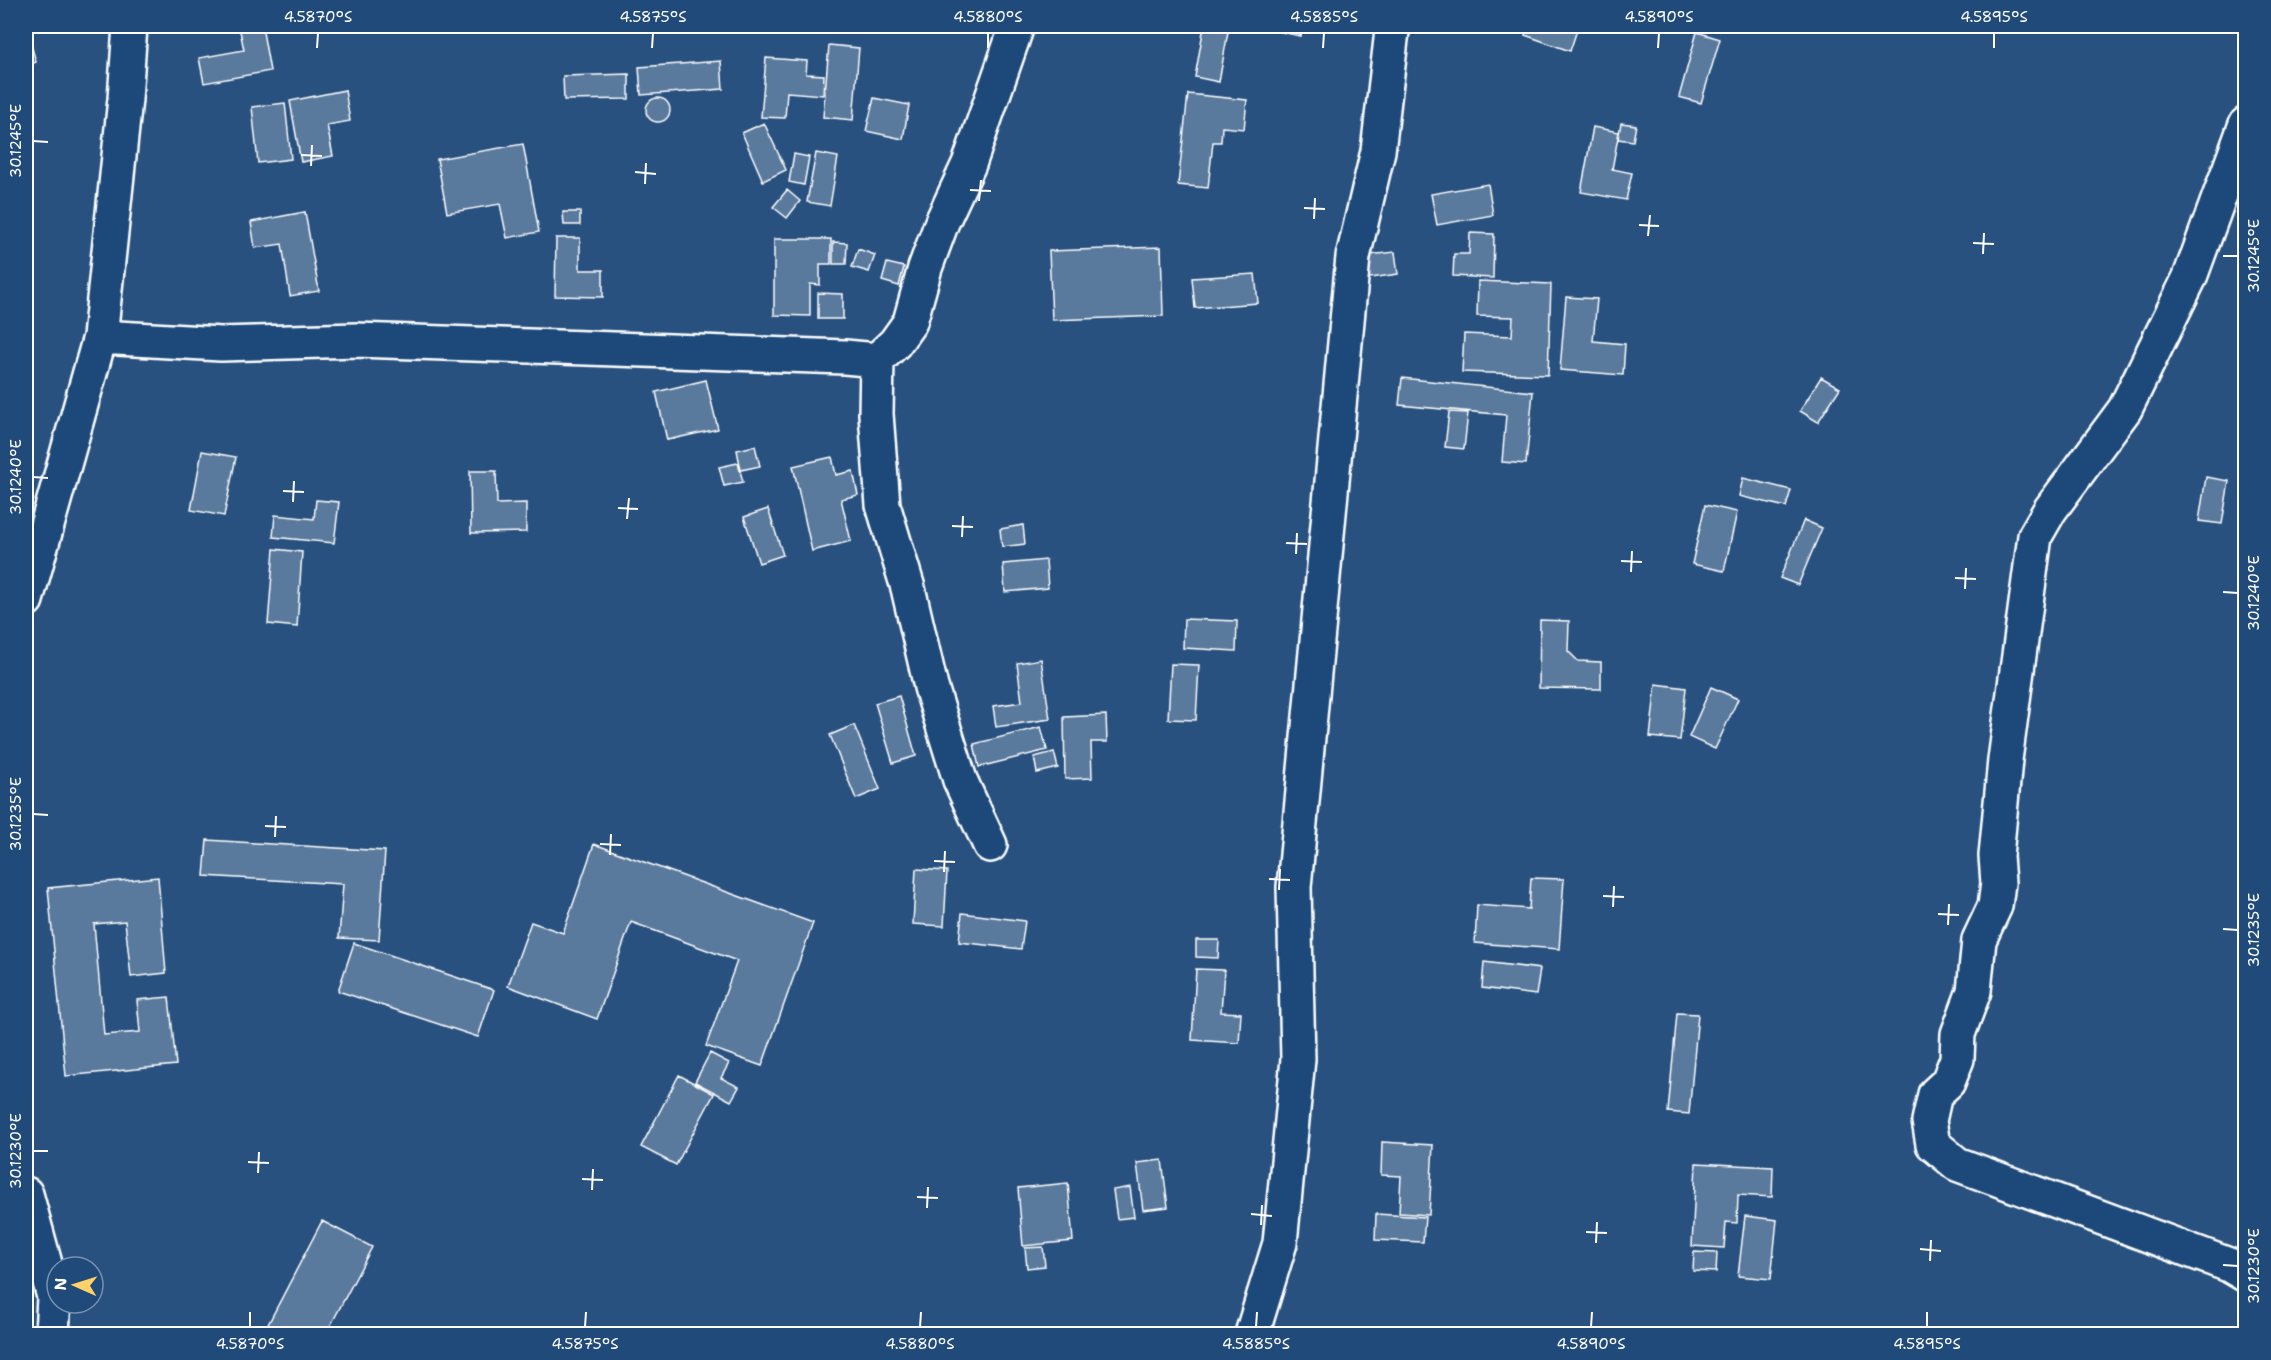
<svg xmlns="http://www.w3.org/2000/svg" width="2271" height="1360" viewBox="0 0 2271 1360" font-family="'Shantell Sans',sans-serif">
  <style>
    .building { fill: #5a7a9d; stroke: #fff; stroke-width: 1.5 }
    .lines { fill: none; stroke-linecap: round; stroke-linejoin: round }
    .minor-casing { stroke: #fff; stroke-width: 38 }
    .minor { stroke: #1f4a7a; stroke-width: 33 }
    .ticks { fill: none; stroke: #fff; stroke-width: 2 }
    .neatline { fill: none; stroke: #fff; stroke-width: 2 }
    .ticks-label { font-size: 15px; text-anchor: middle; fill: #fff }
  </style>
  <rect width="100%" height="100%" fill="#28517f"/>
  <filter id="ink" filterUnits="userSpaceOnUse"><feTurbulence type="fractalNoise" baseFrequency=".0167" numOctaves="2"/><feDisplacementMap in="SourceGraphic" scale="12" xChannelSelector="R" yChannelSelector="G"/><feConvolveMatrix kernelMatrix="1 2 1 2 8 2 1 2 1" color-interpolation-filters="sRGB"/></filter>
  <g filter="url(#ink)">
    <!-- building -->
    <path class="building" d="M 26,26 L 36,62 L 26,66 Z
      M 239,26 L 262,26 L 270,71 L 204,83 L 199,58 L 244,50 Z
      M 1204,26 L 1229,26 L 1219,82 L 1195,77 Z
      M 1254,26 L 1303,26 L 1301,36 Z
      M 1529,26 L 1564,26 L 1577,30 L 1570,51 L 1525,35 Z
      M 1697,32 L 1720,39 L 1701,103 L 1679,97 Z
      M 829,45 L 859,48 L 853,120 L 823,117 Z
      M 766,58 L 807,61 L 806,74 L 824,75 L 823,95 L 787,92 L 785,118 L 761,117 Z
      M 721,61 L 723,89 L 641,95 L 639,67 Z
      M 629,74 L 629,99 L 564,100 L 563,76 Z
      M 345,90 L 350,121 L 327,125 L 333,156 L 301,162 L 290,101 Z
      M 1188,94 L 1247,100 L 1244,129 L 1222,127 L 1221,142 L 1213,142 L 1208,188 L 1178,185 Z
      M 874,98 L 909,105 L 903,139 L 866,131 Z
      M646 110a12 12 0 1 1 24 0a12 12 0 1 1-24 0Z
      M 285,103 L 291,159 L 258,163 L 252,107 Z
      M 764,123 L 786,170 L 763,181 L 742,133 Z
      M 1621,123 L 1636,125 L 1633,141 L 1618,139 Z
      M 1593,127 L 1619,132 L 1612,169 L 1632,173 L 1626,200 L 1581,192 Z
      M 523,144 L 539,232 L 507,238 L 500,204 L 447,213 L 437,159 Z
      M 816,153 L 838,157 L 830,206 L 807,202 Z
      M 794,154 L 809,157 L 804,185 L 789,182 Z
      M 1488,184 L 1493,215 L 1437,225 L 1431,194 Z
      M 787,190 L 800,201 L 787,218 L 773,207 Z
      M 305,212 L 319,291 L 290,296 L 282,244 L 255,248 L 251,222 Z
      M 563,212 L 580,212 L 580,225 L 564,225 Z
      M 1470,233 L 1494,234 L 1493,278 L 1453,276 L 1454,254 L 1469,254 Z
      M 556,238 L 580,238 L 580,270 L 603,270 L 603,297 L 555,296 Z
      M 774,239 L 831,239 L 831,264 L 820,264 L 820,285 L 810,284 L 810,316 L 774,315 Z
      M 833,242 L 847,243 L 846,264 L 833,264 Z
      M 1161,247 L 1163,316 L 1052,320 L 1049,251 Z
      M 858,249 L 875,255 L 869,272 L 852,267 Z
      M 1395,252 L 1398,274 L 1364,279 L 1361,256 Z
      M 887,263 L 904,267 L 899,286 L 882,281 Z
      M 1255,274 L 1258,303 L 1195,308 L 1192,278 Z
      M 1478,281 L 1551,284 L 1548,375 L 1462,372 L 1464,334 L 1512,336 L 1513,317 L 1477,316 Z
      M 818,293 L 843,294 L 843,319 L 818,319 Z
      M 1566,297 L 1597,299 L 1593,341 L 1625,344 L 1623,375 L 1560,370 Z
      M 1821,377 L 1840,388 L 1818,422 L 1800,411 Z
      M 1402,378 L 1533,392 L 1526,464 L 1502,462 L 1506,415 L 1399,405 Z
      M 706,380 L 718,429 L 667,440 L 656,392 Z
      M 1449,412 L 1468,413 L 1464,449 L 1445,447 Z
      M 755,446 L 760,466 L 741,470 L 737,450 Z
      M 202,451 L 236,457 L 224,516 L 191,510 Z
      M 832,457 L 836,475 L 853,471 L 858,495 L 841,499 L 851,541 L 812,551 L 793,466 Z
      M 738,463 L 743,482 L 724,486 L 719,467 Z
      M 470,471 L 496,471 L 497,504 L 526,503 L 526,532 L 471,533 Z
      M 2206,477 L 2229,481 L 2222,524 L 2199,521 Z
      M 1743,478 L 1791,490 L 1786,507 L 1739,496 Z
      M 316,500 L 339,502 L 334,543 L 273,537 L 275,515 L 314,519 Z
      M 1705,505 L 1737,512 L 1724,571 L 1692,564 Z
      M 768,509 L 783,555 L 759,563 L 744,517 Z
      M 1804,520 L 1822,528 L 1798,585 L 1780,578 Z
      M 1023,525 L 1025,544 L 1002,547 L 1000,529 Z
      M 274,549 L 302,552 L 297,627 L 268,624 Z
      M 1046,560 L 1048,588 L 1005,592 L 1003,564 Z
      M 1184,619 L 1237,621 L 1236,651 L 1183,648 Z
      M 1540,620 L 1569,621 L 1568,651 L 1578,661 L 1601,662 L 1601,689 L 1539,688 Z
      M 1041,659 L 1050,719 L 996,727 L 993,706 L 1022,702 L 1017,663 Z
      M 1171,664 L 1199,665 L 1196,720 L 1168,719 Z
      M 1656,684 L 1686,688 L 1680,740 L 1650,737 Z
      M 1711,687 L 1738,699 L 1715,749 L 1689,737 Z
      M 899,696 L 916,756 L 893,763 L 875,703 Z
      M 1106,715 L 1107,742 L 1091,742 L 1092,778 L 1065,779 L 1064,717 Z
      M 854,725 L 880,789 L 856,799 L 830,735 Z
      M 1041,727 L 1047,750 L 979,767 L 974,744 Z
      M 1054,752 L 1058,768 L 1037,773 L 1034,757 Z
      M 207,840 L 385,851 L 379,940 L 339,938 L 343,884 L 204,876 Z
      M 594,844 L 813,923 L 762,1066 L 706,1046 L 737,961 L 631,922 L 597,1019 L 508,986 L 531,922 L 563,933 Z
      M 916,869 L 947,871 L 944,926 L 913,924 Z
      M 158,877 L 166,973 L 131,977 L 125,921 L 94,924 L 104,1035 L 140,1032 L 137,1000 L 169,997 L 176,1065 L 66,1076 L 48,888 Z
      M 1531,878 L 1564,879 L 1559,949 L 1475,943 L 1477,905 L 1529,909 Z
      M 962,913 L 1025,921 L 1021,949 L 959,942 Z
      M 1196,940 L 1219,940 L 1218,958 L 1196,957 Z
      M 354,943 L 494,990 L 478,1037 L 338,991 Z
      M 1484,962 L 1540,969 L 1536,995 L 1482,988 Z
      M 1196,969 L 1224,970 L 1221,1012 L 1241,1013 L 1239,1043 L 1192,1040 Z
      M 1677,1013 L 1698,1014 L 1689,1114 L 1668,1112 Z
      M 710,1053 L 729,1063 L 721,1078 L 739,1087 L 731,1101 L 695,1082 Z
      M 679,1075 L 714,1094 L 676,1165 L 641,1147 Z
      M 1382,1142 L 1433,1145 L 1429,1215 L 1399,1213 L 1401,1176 L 1381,1175 Z
      M 1162,1160 L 1168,1207 L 1143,1210 L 1137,1163 Z
      M 1696,1163 L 1773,1167 L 1772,1197 L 1738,1195 L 1737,1223 L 1726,1222 L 1724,1248 L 1692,1246 Z
      M 1068,1183 L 1073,1241 L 1023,1246 L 1018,1188 Z
      M 1130,1187 L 1134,1217 L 1117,1219 L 1113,1190 Z
      M 1376,1214 L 1425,1217 L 1423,1242 L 1375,1240 Z
      M 1745,1216 L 1777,1220 L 1771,1279 L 1738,1276 Z
      M 322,1221 L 372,1247 L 326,1334 L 263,1334 Z
      M 1043,1247 L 1045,1266 L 1027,1268 L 1025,1248 Z
      M 1694,1252 L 1717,1253 L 1716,1272 L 1693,1271 Z"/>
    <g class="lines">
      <defs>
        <path id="minor" d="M 2246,124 L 2190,277 L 2125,409 L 2050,510 L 2035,536 L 2005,760 L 1996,856 L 1998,883 L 1995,906 L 1979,940 L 1974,991 L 1958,1034 L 1957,1059 L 1948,1082 L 1935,1094 L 1929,1121 L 1933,1144 L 1957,1164 L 2229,1265 L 2246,1275
          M 100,337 L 221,344 L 356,340 L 845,357 L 877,360 L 895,343 L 910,322 L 925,268 L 942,222 L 969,164 L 1017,26
          M 877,360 L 876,414 L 883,505 L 908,588 L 931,687 L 960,780 L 990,845
          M 26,600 L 100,337 L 125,99 L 130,26
          M 26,1194 L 54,1297 L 52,1334
          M 1252,1334 L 1280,1243 L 1298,1059 L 1294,887 L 1353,257 L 1378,151 L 1392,31 L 1394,26"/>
      </defs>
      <!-- minor casing -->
      <use href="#minor" class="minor-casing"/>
      <!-- minor -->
      <use href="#minor" class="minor"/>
    </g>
  </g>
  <!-- ticks -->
  <path class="ticks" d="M 317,48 L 318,33M 652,48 L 653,33M 988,48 L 988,33M 1323,48 L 1324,33M 1658,48 L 1659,33M 1994,48 L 1994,33M 33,141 L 48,142M 301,155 L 322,156M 311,166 L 312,145M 635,172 L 656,174M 645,184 L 646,163M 970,190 L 991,191M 979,201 L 981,180M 1304,208 L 1325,209M 1314,219 L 1315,198M 1639,225 L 1659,226M 1648,236 L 1650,215M 1973,243 L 1994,244M 1983,254 L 1984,233M 2223,256 L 2238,256M 33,477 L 48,478M 283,491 L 304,492M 293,502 L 294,481M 618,508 L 638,509M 627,519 L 629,498M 952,526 L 973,527M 962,537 L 963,516M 1286,543 L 1307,544M 1296,554 L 1297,533M 1621,561 L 1642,562M 1631,572 L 1632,551M 1955,578 L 1976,579M 1965,589 L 1966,568M 2223,592 L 2238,593M 33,814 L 48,815M 265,826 L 286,827M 275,837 L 276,816M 600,844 L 621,845M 610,855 L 611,834M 934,861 L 955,862M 944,872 L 945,851M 1269,879 L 1290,880M 1279,890 L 1280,869M 1603,896 L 1624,897M 1613,907 L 1614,886M 1938,914 L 1959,915M 1948,925 L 1949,904M 2223,929 L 2238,930M 33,1151 L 48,1151M 248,1162 L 269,1163M 258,1173 L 259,1152M 582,1179 L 603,1180M 592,1190 L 593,1169M 917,1197 L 938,1198M 927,1208 L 928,1187M 1251,1214 L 1272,1216M 1261,1225 L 1262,1205M 1586,1232 L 1607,1233M 1596,1243 L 1597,1222M 1920,1249 L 1941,1251M 1930,1261 L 1931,1240M 2223,1265 L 2238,1266M 250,1327 L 250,1312M 585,1327 L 586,1312M 920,1327 L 921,1312M 1256,1327 L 1257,1312M 1591,1327 L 1592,1312M 1927,1327 L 1927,1312"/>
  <!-- margin -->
  <rect width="2271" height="1360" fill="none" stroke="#1f4a7a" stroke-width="66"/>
  <!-- north arrow -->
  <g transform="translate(75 1285) rotate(273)"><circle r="28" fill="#1f4a7a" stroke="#7992af" stroke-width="1.5"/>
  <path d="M0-4.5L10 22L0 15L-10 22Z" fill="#ffd166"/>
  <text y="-9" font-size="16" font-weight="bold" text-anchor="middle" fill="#ffffff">N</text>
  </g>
  <rect x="33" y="33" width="2205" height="1294" class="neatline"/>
  <g class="ticks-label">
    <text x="318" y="22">4.5870°S</text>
    <text x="653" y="22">4.5875°S</text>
    <text x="988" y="22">4.5880°S</text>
    <text x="1324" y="22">4.5885°S</text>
    <text x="1659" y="22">4.5890°S</text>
    <text x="1994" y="22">4.5895°S</text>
    <text transform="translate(16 141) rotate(-90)" y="5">30.1245°E</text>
    <text transform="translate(2254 256) rotate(-90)" y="5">30.1245°E</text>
    <text transform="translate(16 477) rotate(-90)" y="5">30.1240°E</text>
    <text transform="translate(2254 593) rotate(-90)" y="5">30.1240°E</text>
    <text transform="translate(16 814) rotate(-90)" y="5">30.1235°E</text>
    <text transform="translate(2254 930) rotate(-90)" y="5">30.1235°E</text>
    <text transform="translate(16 1151) rotate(-90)" y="5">30.1230°E</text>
    <text transform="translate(2254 1266) rotate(-90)" y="5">30.1230°E</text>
    <text x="250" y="1349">4.5870°S</text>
    <text x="585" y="1349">4.5875°S</text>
    <text x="920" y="1349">4.5880°S</text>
    <text x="1256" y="1349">4.5885°S</text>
    <text x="1591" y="1349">4.5890°S</text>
    <text x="1927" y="1349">4.5895°S</text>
  </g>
</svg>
